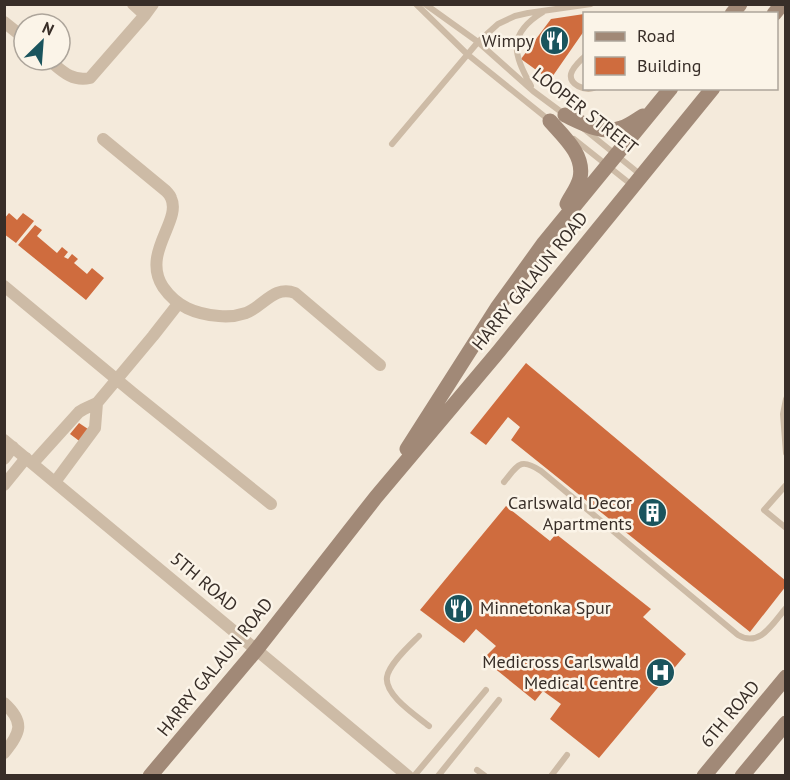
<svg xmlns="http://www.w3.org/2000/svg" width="790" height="780" viewBox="0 0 790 780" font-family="'PT Sans',sans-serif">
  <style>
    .building { fill: #cf6c3e }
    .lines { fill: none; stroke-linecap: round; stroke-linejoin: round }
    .lane { stroke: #cdbba6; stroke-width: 6 }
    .street { stroke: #cdbba6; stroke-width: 12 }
    .secondary { stroke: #a18977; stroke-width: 15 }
    .labels { text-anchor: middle; stroke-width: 5; stroke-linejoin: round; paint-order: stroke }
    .poi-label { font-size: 18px; fill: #382e28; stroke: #fbf4e8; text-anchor: end }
    .street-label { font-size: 18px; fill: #382e28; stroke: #fbf4e8 }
  </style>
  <rect width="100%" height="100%" fill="#f4eadb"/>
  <!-- building -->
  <path class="building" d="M 584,14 L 584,31 L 550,80 L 521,59 L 551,19 Z
    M 9,213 L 17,220 L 23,213 L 34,221 L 16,243 L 4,234 L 4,219 Z
    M 35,225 L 42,230 L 37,236 L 57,253 L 62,247 L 68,252 L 64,257 L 68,259 L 72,254 L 78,259 L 74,263 L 87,274 L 92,268 L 104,278 L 86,300 L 18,245 Z
    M 526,363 L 786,581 L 786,586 L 750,632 L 511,440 L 520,427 L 508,417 L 486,445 L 470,433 Z
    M 79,423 L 91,431 L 82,443 L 70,434 Z
    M 506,506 L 550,541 L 556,534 L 651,609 L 643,617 L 686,654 L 599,758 L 550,719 L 561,704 L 543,691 L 535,701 L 483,659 L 496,646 L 476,629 L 464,643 L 420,610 Z"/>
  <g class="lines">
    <!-- lane -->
    <path class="lane" d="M 416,4 L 467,54 L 549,120
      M 425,4 L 478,42 L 533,91 L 564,114
      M 584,57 C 580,61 573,67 571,74 C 569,85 585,91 594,88
      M 531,86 C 513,53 507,34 543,12
      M 584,129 L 641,175
      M 574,139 L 633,186
      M 392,144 L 478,42 L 498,24 L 515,16 L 528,13 L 591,4
      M 786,399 L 783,414 L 786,453
      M 504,482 C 518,465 520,457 541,471 L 738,635 C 760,648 773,623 786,608
      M 786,485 L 764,510 L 786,528
      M 419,636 C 410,645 389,664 387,677 C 384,695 417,716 429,726
      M 477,770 L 485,776
      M 414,776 L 486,690
      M 438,776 L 499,700
      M 551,776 L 567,755"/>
    <!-- street -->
    <path class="street" d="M 133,4 L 145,15 L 153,4
      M 4,22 L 24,38
      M 49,60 C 62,71 72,82 90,78 L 145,15
      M 103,139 L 166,191 C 168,193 170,195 171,198 C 182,221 141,253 163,287 C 177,307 195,314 219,316 C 228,317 237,316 246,313 C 264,306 274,285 295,293 L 380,365
      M 4,286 L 133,393 L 271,504
      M 4,440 L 408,776
      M 4,459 L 13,447
      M 33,463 L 79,412 L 84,409 L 97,403 L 153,336 L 178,304
      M 55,482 L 95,428 L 97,403
      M 4,485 L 26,458
      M 4,703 C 25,722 21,733 4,753"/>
    <!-- secondary -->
    <path class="secondary" d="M 732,14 L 740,4
      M 774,14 L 782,4
      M 565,115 C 582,123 603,135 621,128 C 629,126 636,120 643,116
      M 550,121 C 564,137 585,155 580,178 C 578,187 571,196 567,204
      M 407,449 L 497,308 L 544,243 L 671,88
      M 150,776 L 257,649 L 376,497 L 499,351 L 713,88
      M 704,776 L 786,677
      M 742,776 L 786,723"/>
  </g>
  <!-- icons -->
  <defs>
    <symbol id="restaurant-disc" viewBox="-11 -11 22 22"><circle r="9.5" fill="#1a545d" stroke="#fbf4e8"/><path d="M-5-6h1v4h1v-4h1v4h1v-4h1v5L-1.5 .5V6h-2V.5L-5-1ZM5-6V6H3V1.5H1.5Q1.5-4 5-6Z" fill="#fff"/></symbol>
    <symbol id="building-disc" viewBox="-11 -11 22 22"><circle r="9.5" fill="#1a545d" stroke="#fbf4e8"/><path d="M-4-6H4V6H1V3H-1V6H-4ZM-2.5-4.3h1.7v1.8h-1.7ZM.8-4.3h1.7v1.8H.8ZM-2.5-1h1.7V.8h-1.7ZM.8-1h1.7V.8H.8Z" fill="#fff"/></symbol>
    <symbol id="hospital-disc" viewBox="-11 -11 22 22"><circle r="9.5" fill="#1a545d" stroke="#fbf4e8"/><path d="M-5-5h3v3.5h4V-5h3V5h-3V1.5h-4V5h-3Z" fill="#fff"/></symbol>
  </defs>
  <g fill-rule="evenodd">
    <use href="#restaurant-disc" x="538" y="24" width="33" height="33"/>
    <use href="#building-disc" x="636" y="496" width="33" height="33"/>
    <use href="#restaurant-disc" x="442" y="592" width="33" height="33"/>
    <use href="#hospital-disc" x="644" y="656" width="33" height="33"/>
  </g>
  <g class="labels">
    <!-- poi labels -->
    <g class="poi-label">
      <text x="534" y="47">Wimpy</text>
      <text x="632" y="509">Carlswald Decor<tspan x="632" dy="21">Apartments</tspan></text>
      <text x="480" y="614" text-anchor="start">Minnetonka Spur</text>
      <text x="639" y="668">Medicross Carlswald<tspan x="639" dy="21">Medical Centre</tspan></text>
    </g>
    <!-- street labels -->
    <g class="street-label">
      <text transform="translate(585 111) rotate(38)" y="6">LOOPER STREET</text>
      <text transform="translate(530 281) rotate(-51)" y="6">HARRY GALAUN ROAD</text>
      <text transform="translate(204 582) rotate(40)" y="6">5TH ROAD</text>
      <text transform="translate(215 667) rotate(-51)" y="6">HARRY GALAUN ROAD</text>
      <text transform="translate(730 714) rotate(-50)" y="6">6TH ROAD</text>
    </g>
  </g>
  <!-- border -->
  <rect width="790" height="780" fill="none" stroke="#382e28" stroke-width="12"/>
  <!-- legend -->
  <rect x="583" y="12" width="195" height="78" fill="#fbf4e8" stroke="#ada59b" stroke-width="1.5"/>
  <rect x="595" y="32" width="30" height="9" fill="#a18977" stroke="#ada59b" stroke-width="1.5"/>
  <text x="637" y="42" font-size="18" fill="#382e28">Road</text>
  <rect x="595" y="57" width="30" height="18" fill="#cf6c3e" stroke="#ada59b" stroke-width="1.5"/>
  <text x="637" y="72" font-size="18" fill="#382e28">Building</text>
  <!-- north arrow -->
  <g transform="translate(42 42) rotate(25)"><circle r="28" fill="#fbf4e8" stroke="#ada59b" stroke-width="1.5"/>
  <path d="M0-4.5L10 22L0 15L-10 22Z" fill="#1a545d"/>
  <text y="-9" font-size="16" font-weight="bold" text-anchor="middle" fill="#382e28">N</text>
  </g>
</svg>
